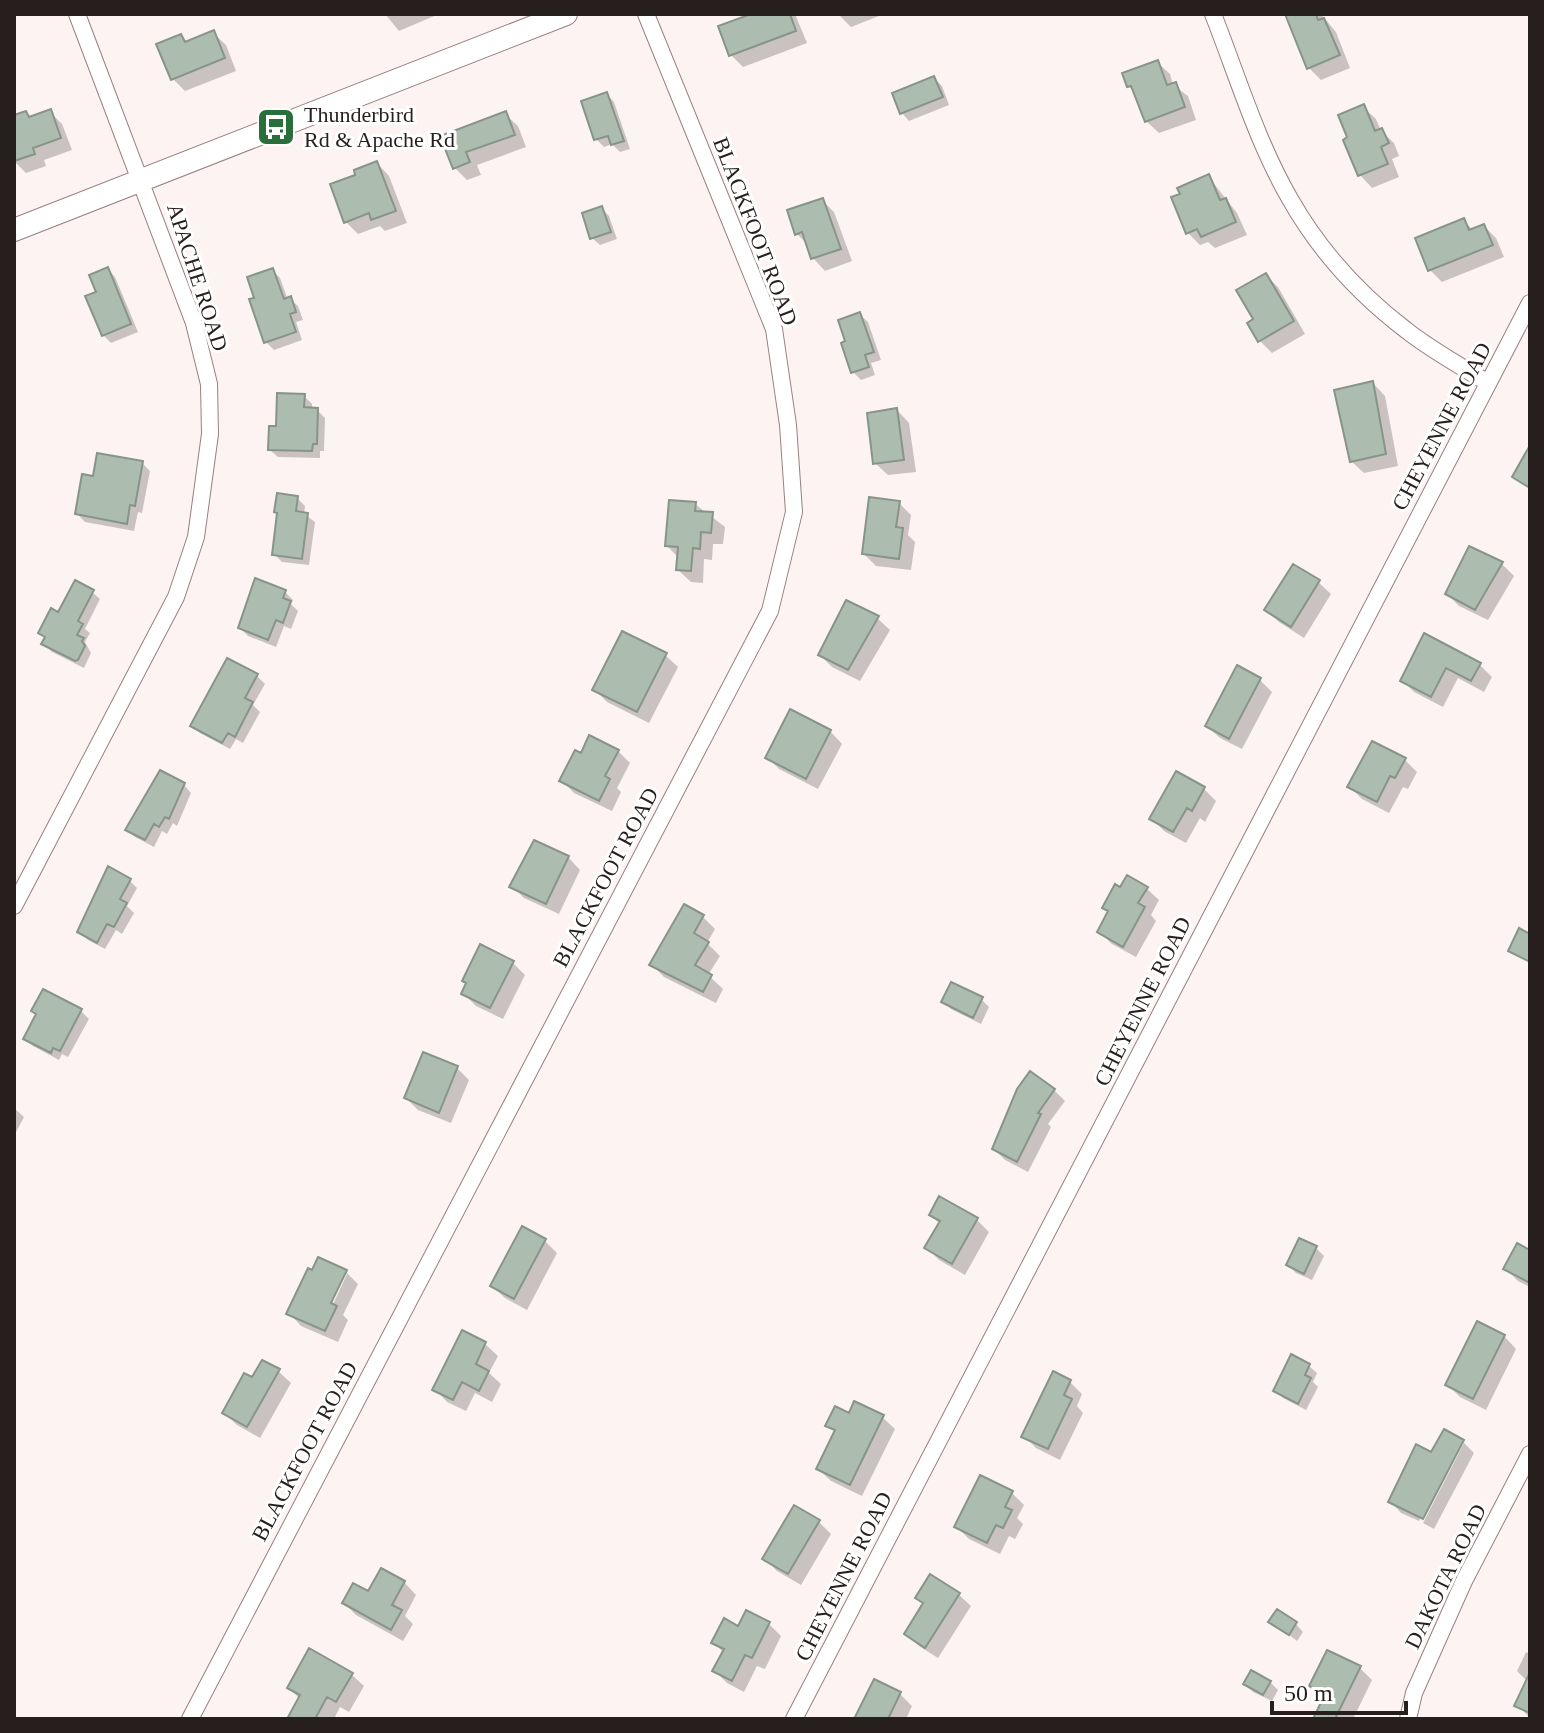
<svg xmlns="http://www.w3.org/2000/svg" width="1544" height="1733" viewBox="0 0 1544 1733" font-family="'Times New Roman',serif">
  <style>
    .shadow { fill: #0003; fill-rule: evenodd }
    .building { fill: #acbcae; stroke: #869588; stroke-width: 2 }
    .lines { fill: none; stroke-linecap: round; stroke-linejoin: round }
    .street-casing { stroke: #96817f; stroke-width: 18 }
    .secondary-casing { stroke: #96817f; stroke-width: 24 }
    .street { stroke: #fff; stroke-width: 16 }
    .secondary { stroke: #fff; stroke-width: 22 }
    .labels { text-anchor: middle; stroke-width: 6; stroke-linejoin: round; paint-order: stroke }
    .poi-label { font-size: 22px; fill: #271f1e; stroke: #fff; text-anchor: start }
    .street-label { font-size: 22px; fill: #271f1e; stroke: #fff }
  </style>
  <rect width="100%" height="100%" fill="#fdf3f2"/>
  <!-- shadow -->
  <path class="shadow" d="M 385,14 L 439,14 L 399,31 Z
    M 757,14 L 795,14 L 807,43 L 743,67 L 731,55 Z
    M 838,14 L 884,14 L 851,27 Z
    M 1287,14 L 1321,14 L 1336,32 L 1350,68 L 1321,80 L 1309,68 Z
    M 213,33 L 226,45 L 236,71 L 185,91 L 173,79 L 181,36 L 188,43 Z
    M 1157,62 L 1170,74 L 1173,85 L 1188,96 L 1196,120 L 1159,133 L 1146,121 L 1137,94 L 1128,86 Z
    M 934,78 L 942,86 L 949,105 L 909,121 L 902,113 Z
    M 607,94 L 614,102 L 630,149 L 620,152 L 612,144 L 604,147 L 596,139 Z
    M 1363,107 L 1376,119 L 1381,131 L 1394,143 L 1399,156 L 1392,159 L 1399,177 L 1372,188 L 1360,175 Z
    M 50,112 L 62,124 L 72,150 L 44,160 L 46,166 L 26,173 L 14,161 L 14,117 L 26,113 L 31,119 Z
    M 505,114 L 518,126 L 526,147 L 477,165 L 481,175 L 467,180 L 455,168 L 442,137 Z
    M 377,163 L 389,176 L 407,223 L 385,231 L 380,226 L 358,234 L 346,222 L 358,176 Z
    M 1208,176 L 1237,213 L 1247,235 L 1215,248 L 1208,242 L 1200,245 L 1188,233 Z
    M 822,200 L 834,212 L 852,261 L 825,271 L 813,258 L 808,245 L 797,234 Z
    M 601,208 L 609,216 L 617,239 L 600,245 L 592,238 Z
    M 1464,221 L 1473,230 L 1484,226 L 1496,238 L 1504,257 L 1442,282 L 1430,270 Z
    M 108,269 L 115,277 L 138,332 L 111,343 L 103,335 L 98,293 Z
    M 272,270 L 280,278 L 288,300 L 290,299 L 298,306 L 303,320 L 296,322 L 302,340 L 274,350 L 266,342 L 256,299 Z
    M 1265,275 L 1278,287 L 1305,334 L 1272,353 L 1260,341 L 1256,320 Z
    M 860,315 L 868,322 L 881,360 L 871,363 L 875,375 L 861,380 L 853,372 Z
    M 1373,383 L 1385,396 L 1398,466 L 1364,473 L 1351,461 Z
    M 304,396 L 312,404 L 312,410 L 317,410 L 325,418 L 324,451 L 320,451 L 320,458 L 278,457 L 270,450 L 278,428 Z
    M 897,410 L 909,423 L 916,472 L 888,475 L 875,463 Z
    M 142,463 L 150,471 L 142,513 L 138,512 L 134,531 L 85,522 L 77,514 L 95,478 Z
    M 297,498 L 305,506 L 304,514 L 315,522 L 309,565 L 282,562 L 274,554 Z
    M 899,503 L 911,515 L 908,535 L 915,542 L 911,570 L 876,566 L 864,554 Z
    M 695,504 L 725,527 L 723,544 L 713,544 L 712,560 L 704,559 L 703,583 L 691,582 L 678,570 L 679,558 L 667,546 Z
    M 1502,564 L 1514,576 L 1488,620 L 1459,606 L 1447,594 Z
    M 1318,582 L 1331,594 L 1304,638 L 1279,622 L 1267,610 Z
    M 92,592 L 100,599 L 85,629 L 90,633 L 85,642 L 91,653 L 84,668 L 52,652 L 44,644 L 46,639 L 40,633 L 59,615 Z
    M 285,592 L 293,600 L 291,604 L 298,611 L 291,629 L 284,626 L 276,647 L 248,636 L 240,628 Z
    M 877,618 L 890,630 L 860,681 L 832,667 L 820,655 Z
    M 1425,636 L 1479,664 L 1492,677 L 1484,692 L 1458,678 L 1443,707 L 1414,692 L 1402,680 Z
    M 665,655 L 678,667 L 649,723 L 607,702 L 595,690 Z
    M 228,661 L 257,676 L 265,684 L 253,705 L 260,712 L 243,743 L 236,739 L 230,749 L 200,733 L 193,726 Z
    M 1260,680 L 1272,692 L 1242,749 L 1220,738 L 1207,726 Z
    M 830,731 L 842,744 L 818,789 L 779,769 L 767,757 Z
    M 618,751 L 630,763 L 617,788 L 621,792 L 612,811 L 574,793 L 561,780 L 582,755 Z
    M 1405,760 L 1417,772 L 1408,789 L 1403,787 L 1389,813 L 1362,799 L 1350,787 Z
    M 1177,774 L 1204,789 L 1216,801 L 1205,822 L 1200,818 L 1186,843 L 1164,831 L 1152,819 Z
    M 184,785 L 191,793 L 177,826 L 173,823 L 167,834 L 162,831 L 154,847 L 135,837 L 127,829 Z
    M 568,857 L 580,870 L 559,914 L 524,898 L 512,886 Z
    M 129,880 L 137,888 L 127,906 L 134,913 L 122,934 L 116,930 L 105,949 L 88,940 L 80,932 Z
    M 1146,888 L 1159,900 L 1151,915 L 1156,921 L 1136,957 L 1112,944 L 1099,932 L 1110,913 L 1104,908 Z
    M 703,917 L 715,929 L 707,943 L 720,956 L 708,975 L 723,989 L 716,1003 L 664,977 L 652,965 Z
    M 481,947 L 513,963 L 525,975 L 503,1019 L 476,1006 L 463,993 Z
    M 981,999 L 989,1007 L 981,1024 L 951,1009 L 943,1002 Z
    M 81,1011 L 89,1019 L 68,1057 L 62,1054 L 59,1060 L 33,1046 L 25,1038 L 37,1015 Z
    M 457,1068 L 469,1080 L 451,1123 L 418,1110 L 406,1098 Z
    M 1054,1090 L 1065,1101 L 1048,1124 L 1051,1127 L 1028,1172 L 1005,1160 L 994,1149 Z
    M 14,1108 L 24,1117 L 14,1136 Z
    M 940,1199 L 977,1220 L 989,1232 L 965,1275 L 939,1260 L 927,1248 L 940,1224 L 931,1215 Z
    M 523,1229 L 545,1241 L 557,1253 L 527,1310 L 505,1298 L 492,1286 Z
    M 1316,1248 L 1324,1256 L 1312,1280 L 1296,1273 L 1288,1265 Z
    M 1530,1248 L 1530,1287 L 1518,1281 L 1506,1269 Z
    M 346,1272 L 358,1284 L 343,1315 L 348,1320 L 338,1342 L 301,1326 L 289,1313 ZM 343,1274 L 347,1274 L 329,1313 L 325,1311 Z
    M 463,1333 L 485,1344 L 498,1356 L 489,1373 L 501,1384 L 492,1402 L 475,1393 L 466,1411 L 447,1402 L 435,1389 Z
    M 1504,1336 L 1516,1349 L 1486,1410 L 1460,1397 L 1448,1385 Z
    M 1309,1366 L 1317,1373 L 1313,1382 L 1318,1387 L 1306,1410 L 1283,1398 L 1275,1390 Z
    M 278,1371 L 291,1383 L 260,1438 L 237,1425 L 224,1413 L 253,1380 Z
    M 1054,1374 L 1070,1382 L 1082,1394 L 1077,1406 L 1083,1413 L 1060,1460 L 1036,1448 L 1024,1436 Z
    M 850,1415 L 882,1417 L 895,1429 L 862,1496 L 831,1481 L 818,1469 L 836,1433 L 828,1425 Z
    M 1445,1431 L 1463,1442 L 1460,1442 L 1419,1521 L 1401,1513 L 1390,1501 L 1432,1454 Z
    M 1464,1443 L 1474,1453 L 1434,1529 L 1423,1523 Z
    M 1012,1493 L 1024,1505 L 1017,1518 L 1023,1524 L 1015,1539 L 1009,1536 L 1000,1554 L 969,1539 L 957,1527 Z
    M 819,1522 L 831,1534 L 801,1585 L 777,1571 L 765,1559 Z
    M 404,1582 L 416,1595 L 405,1616 L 413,1624 L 403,1641 L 356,1615 L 344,1603 Z
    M 958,1594 L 971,1606 L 938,1658 L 919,1646 L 906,1634 L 925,1605 L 918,1598 Z
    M 1271,1621 L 1296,1624 L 1303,1632 L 1297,1641 Z
    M 769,1624 L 781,1636 L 765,1669 L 757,1666 L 744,1692 L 727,1683 L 715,1671 L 724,1653 L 714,1643 L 739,1628 Z
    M 1526,1652 L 1530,1654 L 1530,1718 L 1517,1705 L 1528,1682 L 1517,1671 Z
    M 1360,1668 L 1372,1680 L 1353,1719 L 1315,1719 L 1324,1699 L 1311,1686 Z
    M 351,1674 L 364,1686 L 349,1712 L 340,1707 L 334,1719 L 291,1719 L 300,1699 L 289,1688 Z
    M 1270,1682 L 1278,1690 L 1272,1701 L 1253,1692 L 1245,1684 Z
    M 900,1694 L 912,1706 L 906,1719 L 856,1719 Z"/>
  <!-- building -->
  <path class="building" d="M 751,14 L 790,14 L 796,31 L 729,56 L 718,26 Z
    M 1285,14 L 1316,14 L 1318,20 L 1324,18 L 1340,55 L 1307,69 Z
    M 214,30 L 225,58 L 171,80 L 156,44 L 181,34 L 185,42 Z
    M 1158,60 L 1167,85 L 1176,82 L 1185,107 L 1145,122 L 1131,86 L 1127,87 L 1122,73 Z
    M 934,76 L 943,97 L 900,114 L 892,93 Z
    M 607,92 L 624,141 L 611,145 L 608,136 L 594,140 L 581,101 Z
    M 1364,104 L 1375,131 L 1382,128 L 1389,143 L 1381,147 L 1388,164 L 1358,176 L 1343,140 L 1347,137 L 1338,115 Z
    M 51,109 L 61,138 L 33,148 L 35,154 L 14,161 L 14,115 L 26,111 L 29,117 Z
    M 506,111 L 515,135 L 466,152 L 470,162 L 453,169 L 440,136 Z
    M 377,161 L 396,211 L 371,220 L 369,213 L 344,223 L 330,184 L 355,175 L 354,170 Z
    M 1209,174 L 1220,200 L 1226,198 L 1236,222 L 1201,237 L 1197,229 L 1186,234 L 1171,197 L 1180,194 L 1177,188 Z
    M 823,198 L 841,249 L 811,259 L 802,232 L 795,235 L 787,210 Z
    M 602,206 L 611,232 L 590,239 L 582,213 Z
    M 1464,218 L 1469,230 L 1484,224 L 1493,245 L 1428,271 L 1415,238 Z
    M 108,267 L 131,324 L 102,336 L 85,296 L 96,292 L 89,275 Z
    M 273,268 L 284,299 L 291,296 L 296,312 L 290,314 L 296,332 L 264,343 L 249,299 L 254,298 L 247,277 Z
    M 1266,273 L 1294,321 L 1258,342 L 1247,323 L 1253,319 L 1236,290 Z
    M 860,312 L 874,352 L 865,355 L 869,367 L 851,373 L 841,343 L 845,341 L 838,320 Z
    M 1373,381 L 1386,454 L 1350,462 L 1334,390 Z
    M 277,393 L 305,394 L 304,407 L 318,408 L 317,444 L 313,444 L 312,451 L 268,450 L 269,426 L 276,426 Z
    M 897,408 L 904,460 L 873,464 L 867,413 Z
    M 1530,445 L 1530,488 L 1512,477 Z
    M 97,453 L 143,461 L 135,506 L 130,505 L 127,524 L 75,514 L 82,474 L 93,476 Z
    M 277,493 L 298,496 L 296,511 L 308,513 L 302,559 L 272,555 L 277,513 L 274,512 Z
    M 869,497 L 900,501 L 896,527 L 903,528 L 899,559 L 862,554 Z
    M 669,500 L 696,502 L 695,511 L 713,512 L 711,533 L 701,532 L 700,549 L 693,548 L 691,571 L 676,570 L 678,547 L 665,546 Z
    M 1469,546 L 1503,562 L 1475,610 L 1445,594 Z
    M 1293,564 L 1320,580 L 1291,627 L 1264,610 Z
    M 255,578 L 286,590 L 283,598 L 291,601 L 283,623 L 276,620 L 268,640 L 238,628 Z
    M 75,580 L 94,590 L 78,621 L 83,624 L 77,635 L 84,638 L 82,641 L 85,646 L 78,660 L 75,661 L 41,644 L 45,637 L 38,633 L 51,608 L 58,612 Z
    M 846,600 L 879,616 L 848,670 L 818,655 Z
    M 622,631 L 667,653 L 637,712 L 592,690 Z
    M 1424,633 L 1481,663 L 1471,681 L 1446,668 L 1431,697 L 1400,681 Z
    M 227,658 L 258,674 L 245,698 L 253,702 L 235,737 L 228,733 L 222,743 L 190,726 Z
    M 1237,665 L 1261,678 L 1229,739 L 1205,726 Z
    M 790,709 L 831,730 L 806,779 L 765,758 Z
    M 589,735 L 619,750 L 605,776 L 610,779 L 599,801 L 559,781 L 575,750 L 581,753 Z
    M 1372,741 L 1406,758 L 1395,778 L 1390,776 L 1377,802 L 1347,787 Z
    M 160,770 L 185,783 L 169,819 L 165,817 L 159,827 L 154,824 L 145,840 L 125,830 Z
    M 1176,771 L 1205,787 L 1192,811 L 1187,808 L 1173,832 L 1149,819 Z
    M 534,840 L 569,856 L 546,904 L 509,887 Z
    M 108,866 L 131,879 L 120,899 L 127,903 L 114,927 L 107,924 L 97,943 L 77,932 Z
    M 1127,875 L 1148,887 L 1138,903 L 1145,907 L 1123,947 L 1097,932 L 1108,911 L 1102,908 L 1115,884 L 1120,887 Z
    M 684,904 L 704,915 L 694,933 L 709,942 L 695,965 L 712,975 L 703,992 L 649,965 Z
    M 1519,928 L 1530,934 L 1530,962 L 1508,951 Z
    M 480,944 L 514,961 L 490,1008 L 461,994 L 466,983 L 462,981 Z
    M 951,982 L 983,997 L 973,1018 L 941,1002 Z
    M 43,989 L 82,1009 L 60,1051 L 53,1048 L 51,1053 L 23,1039 L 36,1014 L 31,1011 Z
    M 423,1052 L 458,1066 L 439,1113 L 404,1098 Z
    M 1030,1071 L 1055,1089 L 1038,1113 L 1041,1114 L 1017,1162 L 992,1149 L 1017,1089 Z
    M 939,1196 L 978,1218 L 952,1264 L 924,1248 L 940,1221 L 929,1215 Z
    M 522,1226 L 546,1239 L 514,1299 L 490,1286 Z
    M 1299,1238 L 1317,1246 L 1304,1274 L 1286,1265 Z
    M 1517,1243 L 1530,1250 L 1530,1283 L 1503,1269 Z
    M 318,1257 L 347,1270 L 331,1303 L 337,1306 L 325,1331 L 286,1314 L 308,1268 L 312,1270 Z
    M 1477,1321 L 1505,1335 L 1473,1399 L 1445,1385 Z
    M 462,1330 L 486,1342 L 476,1364 L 489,1371 L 479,1391 L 462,1382 L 453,1400 L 432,1390 Z
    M 1291,1354 L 1310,1364 L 1305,1375 L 1311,1378 L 1298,1404 L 1273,1391 Z
    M 262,1360 L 280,1369 L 247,1427 L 222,1413 L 244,1373 L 252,1377 Z
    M 1053,1371 L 1071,1380 L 1064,1395 L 1072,1399 L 1048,1449 L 1021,1437 Z
    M 854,1401 L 884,1415 L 850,1485 L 816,1469 L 835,1430 L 825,1426 L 835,1406 L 849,1413 Z
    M 1444,1429 L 1464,1440 L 1423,1519 L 1388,1502 L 1416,1444 L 1431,1452 Z
    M 980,1475 L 1013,1491 L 1005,1507 L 1012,1510 L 1003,1528 L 996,1525 L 987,1543 L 954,1527 Z
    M 794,1505 L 820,1520 L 788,1574 L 762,1559 Z
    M 381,1568 L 405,1581 L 392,1605 L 402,1610 L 391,1630 L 342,1603 L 353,1583 L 368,1591 Z
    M 930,1574 L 960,1593 L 925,1648 L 904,1634 L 923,1603 L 915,1598 Z
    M 1277,1609 L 1297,1622 L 1289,1635 L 1268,1622 Z
    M 746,1610 L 770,1622 L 752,1658 L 745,1655 L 732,1681 L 712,1671 L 724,1649 L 711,1643 L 724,1618 L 738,1626 Z
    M 309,1648 L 353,1673 L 336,1702 L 327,1697 L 315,1719 L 287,1719 L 300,1695 L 287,1688 Z
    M 1327,1650 L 1361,1666 L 1335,1719 L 1313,1719 L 1325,1694 L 1309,1686 Z
    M 1251,1670 L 1271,1681 L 1263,1695 L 1243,1684 Z
    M 1530,1672 L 1530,1713 L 1514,1706 Z
    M 874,1679 L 901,1692 L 888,1719 L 854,1719 Z"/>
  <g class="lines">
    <defs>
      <path id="street" d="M 1213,14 C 1237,75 1257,142 1290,199 C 1319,250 1360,295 1406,330 C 1431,350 1461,366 1488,383
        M 14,906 L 176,597 L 196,537 L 210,434 L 209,384 L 194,323 L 77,14
        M 190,1719 L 770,611 L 794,512 L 788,425 L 774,329 L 646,14
        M 794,1719 L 1530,303
        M 1408,1719 L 1414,1693 L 1464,1581 L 1530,1454"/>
      <path id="secondary" d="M 14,230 L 566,14"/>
    </defs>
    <!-- street casing -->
    <use href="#street" class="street-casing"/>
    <!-- secondary casing -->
    <use href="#secondary" class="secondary-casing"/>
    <!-- street -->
    <use href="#street" class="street"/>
    <!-- secondary -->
    <use href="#secondary" class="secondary"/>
  </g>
  <!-- icons -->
  <defs>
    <symbol id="bus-square" viewBox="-11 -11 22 22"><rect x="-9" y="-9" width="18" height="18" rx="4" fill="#296f3b" stroke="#fff"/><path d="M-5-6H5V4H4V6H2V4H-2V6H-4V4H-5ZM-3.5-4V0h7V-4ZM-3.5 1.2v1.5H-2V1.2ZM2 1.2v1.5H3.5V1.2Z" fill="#fff"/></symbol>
  </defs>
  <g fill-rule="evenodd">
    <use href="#bus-square" x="254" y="105" width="44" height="44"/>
  </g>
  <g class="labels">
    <!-- poi labels -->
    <g class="poi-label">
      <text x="304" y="122">Thunderbird<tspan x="304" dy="25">Rd &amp; Apache Rd</tspan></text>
    </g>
    <!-- street labels -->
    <g class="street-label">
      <text transform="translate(756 231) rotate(69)" y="8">BLACKFOOT ROAD</text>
      <text transform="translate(198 277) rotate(72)" y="8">APACHE ROAD</text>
      <text transform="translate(1441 426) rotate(-62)" y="8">CHEYENNE ROAD</text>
      <text transform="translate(605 877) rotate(-62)" y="8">BLACKFOOT ROAD</text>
      <text transform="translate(1142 1001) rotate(-63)" y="8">CHEYENNE ROAD</text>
      <text transform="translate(304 1451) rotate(-62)" y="8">BLACKFOOT ROAD</text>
      <text transform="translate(843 1576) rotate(-63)" y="8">CHEYENNE ROAD</text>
      <text transform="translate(1445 1576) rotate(-64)" y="8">DAKOTA ROAD</text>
    </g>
  </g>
  <!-- border -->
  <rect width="1544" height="1733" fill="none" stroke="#271f1e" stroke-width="32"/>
  <!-- scale -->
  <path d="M1272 1701v12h134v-12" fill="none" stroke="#271f1e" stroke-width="4"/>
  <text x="1284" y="1701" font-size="24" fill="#271f1e" stroke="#ffffff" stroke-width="6" paint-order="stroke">50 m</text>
</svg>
